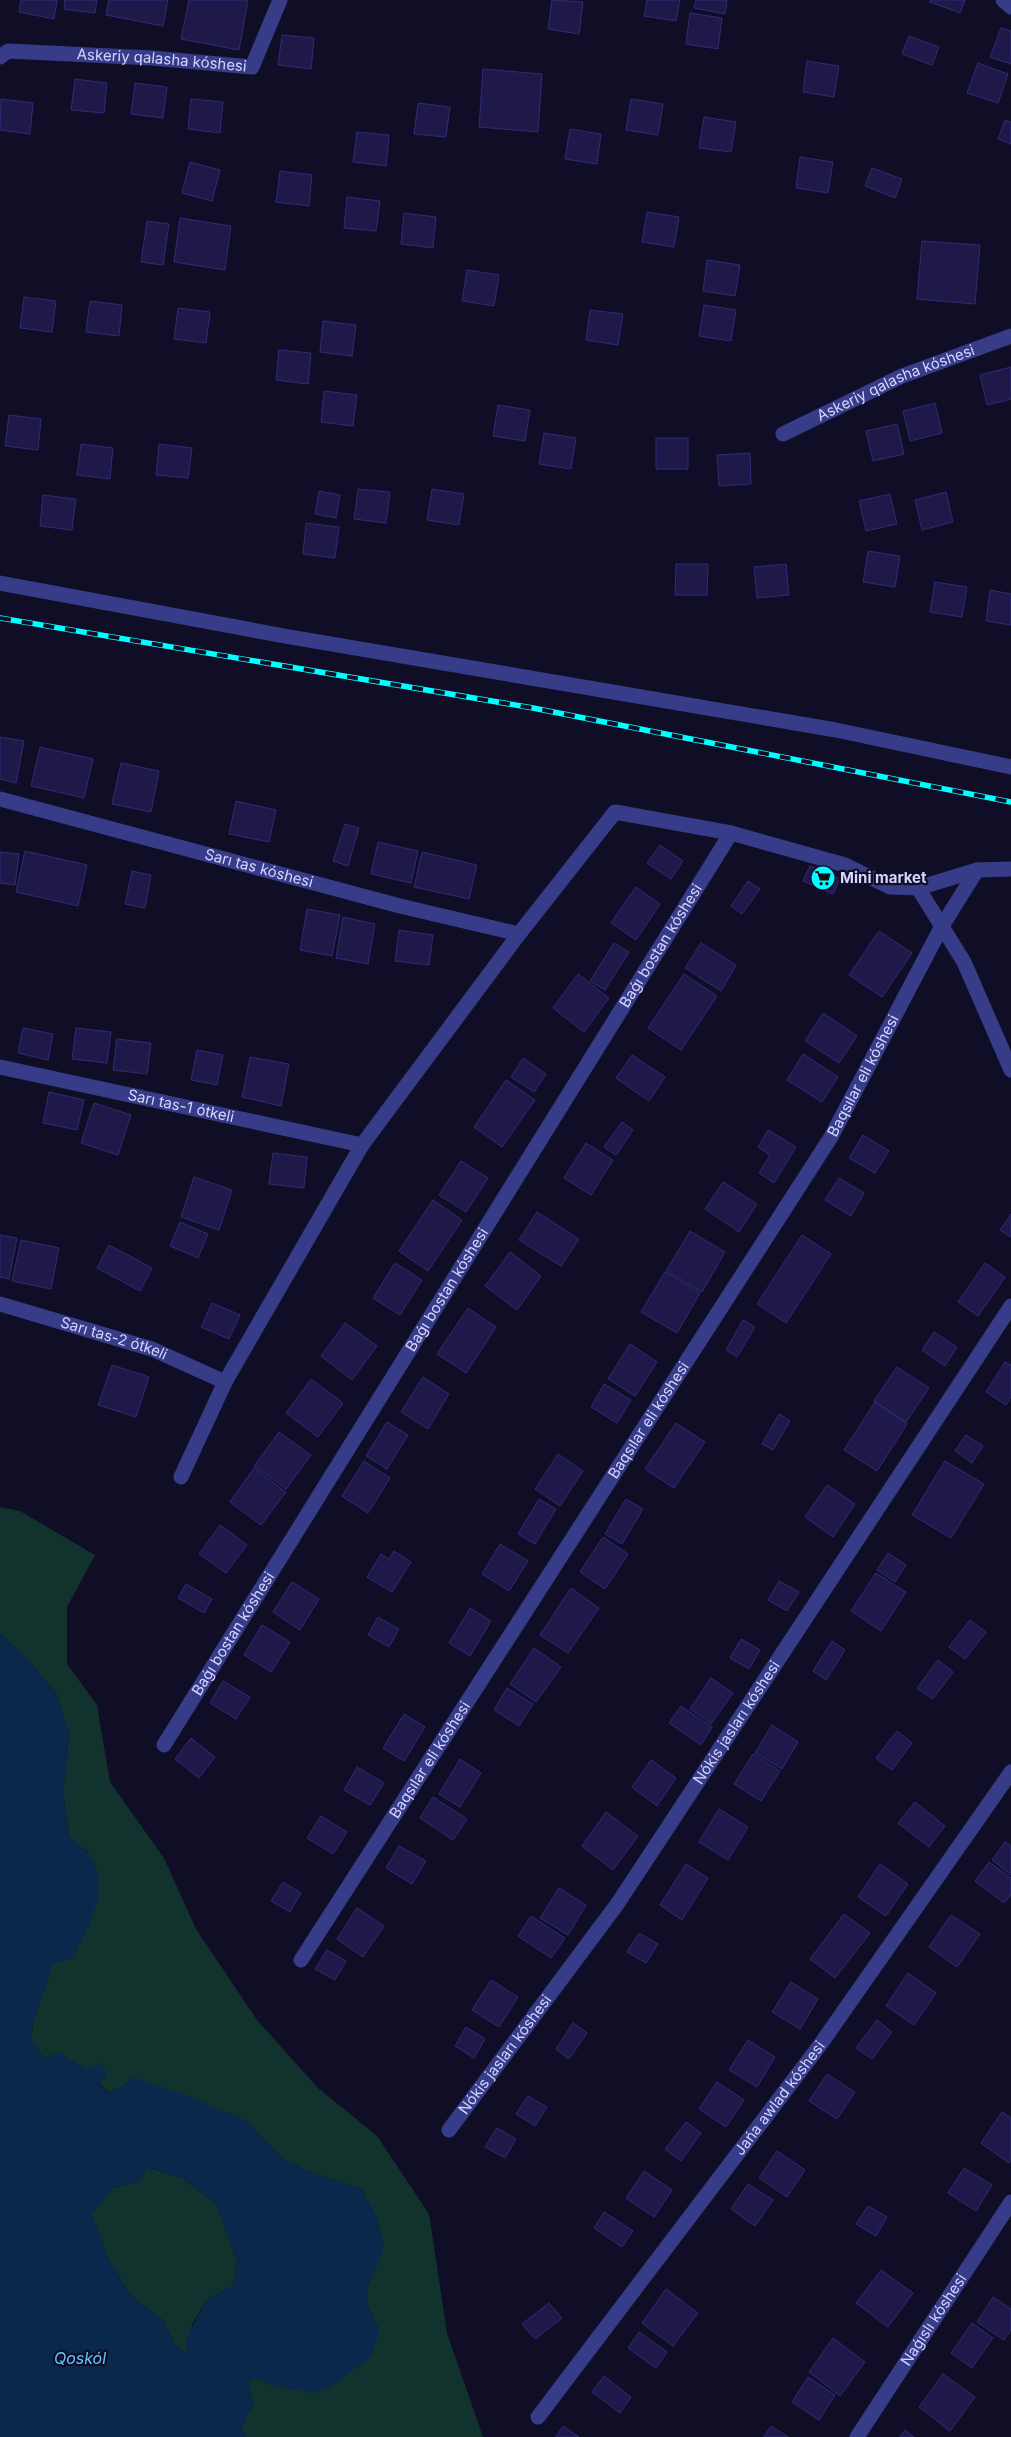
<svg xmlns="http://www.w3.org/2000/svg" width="1011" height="2437" viewBox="0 0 1011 2437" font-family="Inter,sans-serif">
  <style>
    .green { fill: #11322d }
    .water { fill: #09284b; fill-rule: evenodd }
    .building { fill: #1e1949; stroke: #322a76 }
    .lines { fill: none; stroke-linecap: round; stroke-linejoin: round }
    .minor { stroke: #373c89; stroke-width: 15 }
    .rail-casing { stroke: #0ff; stroke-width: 5.5 }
    .rail { stroke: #100e27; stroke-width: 4; stroke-dasharray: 11; stroke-linecap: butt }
    .labels { text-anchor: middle; stroke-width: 4.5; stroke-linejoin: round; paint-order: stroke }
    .street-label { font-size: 15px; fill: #d5d4ff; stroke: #100e27 }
    .poi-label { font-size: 15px; font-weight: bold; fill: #d5d4ff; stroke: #100e27; text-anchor: start }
    .water-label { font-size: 16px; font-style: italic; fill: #62c6ff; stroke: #100e27 }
  </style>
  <rect width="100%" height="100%" fill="#100e27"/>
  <!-- green -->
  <path class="green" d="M 0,1507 L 20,1511 L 95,1555 L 67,1607 L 67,1664 L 97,1705 L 110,1782 L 164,1858 L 196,1929 L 257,2020 L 318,2088 L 377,2136 L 429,2214 L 447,2333 L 483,2437 L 246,2437 L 241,2426 L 253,2405 L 248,2381 L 260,2379 L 273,2386 L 379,2331 L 368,2307 L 368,2285 L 384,2246 L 376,2216 L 361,2189 L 313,2173 L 284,2160 L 247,2121 L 124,2086 L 109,2092 C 99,2086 95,2076 86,2069 C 75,2060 58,2061 44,2059 L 31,2040 L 33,2023 L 88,1852 L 69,1837 L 63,1791 L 69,1736 L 57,1695 L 27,1659 L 0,1633 Z
    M 147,2167 L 182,2178 L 217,2204 L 237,2261 L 233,2286 L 207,2299 L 192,2325 L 189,2355 L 175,2346 L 163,2320 L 130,2295 L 109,2260 L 91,2215 L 112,2188 L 138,2182 Z"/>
  <!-- water -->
  <path class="water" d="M 0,1633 L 27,1659 L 57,1695 L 69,1736 L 63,1791 L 69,1837 C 75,1842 82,1846 87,1852 C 114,1885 88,1925 73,1958 L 53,1964 L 33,2023 L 31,2040 L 44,2059 L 59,2052 L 86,2069 L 100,2063 L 107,2074 L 99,2085 L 108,2092 L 124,2086 L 132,2077 L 180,2093 L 247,2121 L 284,2160 L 313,2173 L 361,2189 L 376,2216 L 384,2246 L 368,2285 L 368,2307 L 379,2331 L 371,2357 L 332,2386 L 313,2393 L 273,2386 L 260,2379 L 248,2381 L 253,2405 L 241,2426 L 246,2437 L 0,2437 ZM 148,2167 L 182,2178 L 217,2204 L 237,2261 L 233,2286 L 207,2299 L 186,2339 L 188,2354 L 175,2346 L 163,2320 L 130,2295 L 109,2260 L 92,2215 L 112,2188 L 138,2182 Z"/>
  <!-- building -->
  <path class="building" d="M 21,0 L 57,0 L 54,19 L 19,12 Z
    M 65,0 L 97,0 L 95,13 L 64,9 Z
    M 109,0 L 168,0 L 163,26 L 106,15 Z
    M 189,0 L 248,0 L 239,50 L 181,39 Z
    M 552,0 L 583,2 L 579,34 L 548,29 Z
    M 647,0 L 680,0 L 676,21 L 644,16 Z
    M 696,0 L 727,0 L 725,14 L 694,8 Z
    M 930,0 L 965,0 L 960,13 L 930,2 Z
    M 690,13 L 722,18 L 718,49 L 686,44 Z
    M 1001,28 L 1011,31 L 1011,64 L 990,57 Z
    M 282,35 L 314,38 L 311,69 L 278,65 Z
    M 909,36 L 939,47 L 932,65 L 902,54 Z
    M 807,61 L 839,66 L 834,97 L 803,92 Z
    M 978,63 L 1008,74 L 998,103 L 967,93 Z
    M 483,69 L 542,74 L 538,132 L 479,127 Z
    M 75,79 L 107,83 L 104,113 L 71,110 Z
    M 135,83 L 167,87 L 163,118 L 131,114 Z
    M 1,99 L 33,103 L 30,134 L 0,130 Z
    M 191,99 L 223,102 L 220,133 L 188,129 Z
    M 631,99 L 663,104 L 658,135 L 626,130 Z
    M 418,103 L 450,107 L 446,137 L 414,134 Z
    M 704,117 L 736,122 L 731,152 L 699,148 Z
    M 1005,120 L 1011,122 L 1011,144 L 998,139 Z
    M 570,129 L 601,134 L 597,164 L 565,159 Z
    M 357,132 L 389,135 L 386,166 L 353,162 Z
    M 800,157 L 833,162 L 828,193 L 796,188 Z
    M 190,162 L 220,170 L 212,201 L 182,193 Z
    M 872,168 L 902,179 L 895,198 L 865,186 Z
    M 280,171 L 312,175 L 309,206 L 276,202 Z
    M 347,197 L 380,201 L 376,231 L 344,228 Z
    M 647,212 L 679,217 L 674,247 L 642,242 Z
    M 404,213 L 436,217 L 433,248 L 401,244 Z
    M 180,218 L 231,226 L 225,270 L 174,262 Z
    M 147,221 L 169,224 L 163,265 L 141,262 Z
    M 922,241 L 980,245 L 975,304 L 917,299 Z
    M 707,260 L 740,265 L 735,296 L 703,291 Z
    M 467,270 L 499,275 L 494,306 L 462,301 Z
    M 24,297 L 56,301 L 52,332 L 20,328 Z
    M 90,301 L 122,305 L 119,336 L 86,332 Z
    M 704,305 L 736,310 L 731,341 L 699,336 Z
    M 178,308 L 210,312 L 206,343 L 174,339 Z
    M 590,310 L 623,314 L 618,345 L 586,340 Z
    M 323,321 L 356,325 L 352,356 L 320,352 Z
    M 279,350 L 311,353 L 308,384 L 276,380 Z
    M 1011,367 L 1011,399 L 987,405 L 980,375 Z
    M 324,391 L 357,395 L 353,426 L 321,422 Z
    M 935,403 L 942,433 L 910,441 L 903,411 Z
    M 498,405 L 530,410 L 525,441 L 493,436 Z
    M 9,415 L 41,419 L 38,450 L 5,446 Z
    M 897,424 L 904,454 L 873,461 L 866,431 Z
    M 544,433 L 576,438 L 571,469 L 539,464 Z
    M 656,438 L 688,438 L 688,469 L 656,469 Z
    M 81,444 L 113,448 L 110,479 L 77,475 Z
    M 159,444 L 192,448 L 188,478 L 156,475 Z
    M 750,453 L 751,484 L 719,486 L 717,455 Z
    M 358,489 L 390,492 L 386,523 L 354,519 Z
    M 432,489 L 464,494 L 459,525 L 427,520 Z
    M 319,491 L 340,495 L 336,518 L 315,514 Z
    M 946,492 L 953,522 L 922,530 L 915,500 Z
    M 890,494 L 897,524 L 866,531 L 859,501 Z
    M 43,495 L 76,499 L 72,530 L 40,526 Z
    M 306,523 L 339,527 L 335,558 L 303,554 Z
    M 868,551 L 900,556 L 895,587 L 863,582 Z
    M 676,564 L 708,564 L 707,595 L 675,595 Z
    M 786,564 L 789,595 L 757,598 L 754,567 Z
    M 935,582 L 967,587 L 962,617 L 930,612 Z
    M 990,590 L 1011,594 L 1011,625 L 986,621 Z
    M 0,737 L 24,741 L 16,783 L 0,779 Z
    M 40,747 L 93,759 L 84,798 L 31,786 Z
    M 121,763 L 159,771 L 151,812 L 112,804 Z
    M 236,801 L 276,810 L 269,842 L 229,834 Z
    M 345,824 L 359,828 L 348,866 L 333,861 Z
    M 378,842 L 418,851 L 411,883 L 371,874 Z
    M 660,845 L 683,861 L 671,879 L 647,863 Z
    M 25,851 L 87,865 L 78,906 L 16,892 Z
    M 0,852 L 19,854 L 15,885 L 0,883 Z
    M 422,852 L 477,865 L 469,899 L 414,887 Z
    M 810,866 L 840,879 L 833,894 L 803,881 Z
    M 132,871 L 151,875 L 145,908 L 125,904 Z
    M 748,881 L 760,889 L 742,914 L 731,906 Z
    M 636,887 L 660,904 L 636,940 L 611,923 Z
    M 307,909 L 340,915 L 332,956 L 300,950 Z
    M 343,917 L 375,924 L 368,964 L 336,958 Z
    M 399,930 L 433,935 L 429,965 L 395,961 Z
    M 879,931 L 912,953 L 882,997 L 849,975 Z
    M 614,943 L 629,952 L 605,990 L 590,981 Z
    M 701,943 L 736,965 L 721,991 L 685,968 Z
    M 578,974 L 609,998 L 584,1032 L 553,1008 Z
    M 684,974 L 717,996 L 681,1050 L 648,1028 Z
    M 823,1013 L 857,1036 L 839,1063 L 805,1041 Z
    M 23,1028 L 53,1034 L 48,1060 L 18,1053 Z
    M 76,1028 L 111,1032 L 107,1063 L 72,1059 Z
    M 117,1039 L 151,1043 L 147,1074 L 113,1070 Z
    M 197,1050 L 223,1055 L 217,1085 L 191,1080 Z
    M 803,1054 L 838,1077 L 822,1102 L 787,1080 Z
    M 632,1055 L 665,1077 L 649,1101 L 616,1078 Z
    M 250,1057 L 289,1064 L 281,1106 L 242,1097 Z
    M 523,1058 L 546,1074 L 534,1092 L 511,1077 Z
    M 506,1080 L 535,1100 L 502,1147 L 474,1127 Z
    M 49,1092 L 84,1100 L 77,1130 L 43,1123 Z
    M 94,1103 L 131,1115 L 118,1155 L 81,1143 Z
    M 622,1122 L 633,1130 L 616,1155 L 604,1147 Z
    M 768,1130 L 796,1147 L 774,1183 L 759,1173 L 770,1155 L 758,1147 Z
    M 863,1135 L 889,1151 L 875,1173 L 849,1158 Z
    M 586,1143 L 613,1160 L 591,1195 L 564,1178 Z
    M 273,1153 L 307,1157 L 304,1188 L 269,1184 Z
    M 461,1161 L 488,1178 L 466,1212 L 439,1195 Z
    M 194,1177 L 232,1190 L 219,1230 L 181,1217 Z
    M 839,1178 L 864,1193 L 851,1216 L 825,1200 Z
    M 723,1182 L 757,1204 L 739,1232 L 705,1209 Z
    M 433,1200 L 462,1220 L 428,1271 L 399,1251 Z
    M 537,1212 L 579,1239 L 561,1266 L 519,1240 Z
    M 1011,1214 L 1011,1237 L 1000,1230 Z
    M 180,1222 L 208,1234 L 198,1258 L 170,1246 Z
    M 690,1231 L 725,1252 L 702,1292 L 666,1271 Z
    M 0,1235 L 17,1238 L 9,1279 L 0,1277 Z
    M 802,1235 L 831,1254 L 786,1323 L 757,1304 Z
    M 21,1240 L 59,1248 L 51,1289 L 12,1281 Z
    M 109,1245 L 152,1268 L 140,1291 L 97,1268 Z
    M 510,1252 L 541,1276 L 517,1310 L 485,1286 Z
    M 395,1263 L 422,1280 L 400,1315 L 373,1298 Z
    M 985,1263 L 1005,1277 L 978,1316 L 958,1302 Z
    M 665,1272 L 700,1293 L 677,1333 L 641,1312 Z
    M 212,1303 L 240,1315 L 229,1339 L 201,1327 Z
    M 468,1308 L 496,1327 L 466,1373 L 437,1354 Z
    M 743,1320 L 755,1327 L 737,1357 L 726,1350 Z
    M 345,1323 L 377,1346 L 352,1380 L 321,1356 Z
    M 934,1332 L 957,1347 L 945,1366 L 922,1350 Z
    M 630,1344 L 657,1362 L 635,1396 L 608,1379 Z
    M 1005,1362 L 1011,1365 L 1011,1397 L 1006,1405 L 986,1392 Z
    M 112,1365 L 149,1377 L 136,1417 L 98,1405 Z
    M 897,1367 L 929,1388 L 906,1422 L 874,1401 Z
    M 423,1377 L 449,1394 L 428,1429 L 401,1412 Z
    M 311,1379 L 343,1403 L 318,1437 L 286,1413 Z
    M 604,1384 L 631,1400 L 617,1423 L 591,1407 Z
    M 875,1402 L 907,1424 L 877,1471 L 844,1450 Z
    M 779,1414 L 790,1421 L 773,1450 L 762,1444 Z
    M 387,1422 L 408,1435 L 387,1469 L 366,1456 Z
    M 676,1423 L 705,1442 L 674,1488 L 645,1469 Z
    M 279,1432 L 311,1455 L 286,1489 L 254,1466 Z
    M 966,1435 L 983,1446 L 972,1463 L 955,1451 Z
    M 558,1454 L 583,1471 L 560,1506 L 535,1489 Z
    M 364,1461 L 390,1478 L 368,1513 L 342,1496 Z
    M 945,1461 L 984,1484 L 951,1538 L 912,1515 Z
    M 254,1468 L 286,1492 L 261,1525 L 230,1502 Z
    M 827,1485 L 855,1504 L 833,1537 L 805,1517 Z
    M 539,1499 L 556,1509 L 535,1544 L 518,1534 Z
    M 626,1499 L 643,1509 L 622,1544 L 605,1534 Z
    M 220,1525 L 247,1545 L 226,1573 L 199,1554 Z
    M 603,1537 L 628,1554 L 605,1589 L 580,1572 Z
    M 500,1544 L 528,1561 L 509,1591 L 482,1574 Z
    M 394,1551 L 411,1562 L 392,1592 L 367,1577 L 381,1554 L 389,1559 Z
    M 888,1553 L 906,1565 L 895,1582 L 877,1570 Z
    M 876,1573 L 906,1592 L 881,1631 L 851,1611 Z
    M 779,1581 L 799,1592 L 787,1611 L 768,1600 Z
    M 292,1582 L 319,1599 L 300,1630 L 273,1612 Z
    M 186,1584 L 212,1599 L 204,1613 L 178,1598 Z
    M 571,1588 L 599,1608 L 568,1653 L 540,1635 Z
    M 470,1608 L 491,1621 L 470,1656 L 449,1643 Z
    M 378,1617 L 399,1629 L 389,1647 L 368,1635 Z
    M 970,1620 L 986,1632 L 965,1659 L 949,1647 Z
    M 262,1625 L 290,1642 L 271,1672 L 244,1655 Z
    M 741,1639 L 760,1650 L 749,1669 L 730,1658 Z
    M 832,1641 L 845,1650 L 826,1680 L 813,1671 Z
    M 534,1648 L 561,1667 L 536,1702 L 510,1684 Z
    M 938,1660 L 953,1672 L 933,1699 L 917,1688 Z
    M 711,1678 L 733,1693 L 711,1724 L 690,1709 Z
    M 223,1681 L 250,1697 L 236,1719 L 210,1703 Z
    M 507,1688 L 533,1704 L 519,1726 L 494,1710 Z
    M 681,1706 L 712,1727 L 701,1745 L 669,1723 Z
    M 404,1714 L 425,1727 L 404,1761 L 383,1748 Z
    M 772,1725 L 798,1742 L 782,1769 L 755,1753 Z
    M 897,1731 L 912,1743 L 892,1770 L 876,1758 Z
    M 191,1738 L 215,1757 L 199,1778 L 175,1759 Z
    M 753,1754 L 780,1771 L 761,1801 L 734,1784 Z
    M 460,1759 L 481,1773 L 460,1807 L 439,1794 Z
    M 651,1760 L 676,1778 L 657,1806 L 632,1787 Z
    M 357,1767 L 384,1783 L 370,1805 L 344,1790 Z
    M 433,1797 L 467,1819 L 453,1840 L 420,1818 Z
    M 915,1802 L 945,1826 L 929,1847 L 898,1823 Z
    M 719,1809 L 748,1827 L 728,1860 L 699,1842 Z
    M 606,1812 L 638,1836 L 613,1870 L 582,1846 Z
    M 321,1816 L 347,1832 L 333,1854 L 307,1838 Z
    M 1005,1842 L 1011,1846 L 1011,1875 L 992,1860 Z
    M 399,1846 L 426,1861 L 412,1884 L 386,1868 Z
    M 989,1862 L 1011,1878 L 1011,1895 L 1004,1903 L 975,1881 Z
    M 686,1864 L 708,1878 L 682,1920 L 660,1905 Z
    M 880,1864 L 908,1884 L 886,1916 L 858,1897 Z
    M 283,1882 L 301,1893 L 290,1912 L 271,1901 Z
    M 559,1888 L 586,1905 L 568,1935 L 540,1918 Z
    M 357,1908 L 384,1926 L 363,1957 L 337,1939 Z
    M 844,1914 L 870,1933 L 835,1978 L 810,1959 Z
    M 951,1915 L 980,1934 L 957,1967 L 929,1947 Z
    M 531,1916 L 565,1938 L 551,1958 L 518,1936 Z
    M 639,1933 L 658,1944 L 646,1963 L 627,1952 Z
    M 327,1950 L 346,1961 L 335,1980 L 315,1969 Z
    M 908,1973 L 936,1993 L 914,2025 L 886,2006 Z
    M 491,1980 L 518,1997 L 499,2027 L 472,2010 Z
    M 791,1982 L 818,1999 L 800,2029 L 772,2012 Z
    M 877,2020 L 892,2032 L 872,2059 L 856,2048 Z
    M 573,2023 L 587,2033 L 569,2059 L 556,2049 Z
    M 466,2027 L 485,2039 L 474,2058 L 455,2046 Z
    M 748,2040 L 775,2057 L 757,2087 L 729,2070 Z
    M 827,2074 L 855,2092 L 837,2119 L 809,2101 Z
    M 717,2082 L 744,2100 L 726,2127 L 699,2109 Z
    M 528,2096 L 547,2107 L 535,2126 L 516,2114 Z
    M 1002,2112 L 1011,2118 L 1011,2159 L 1009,2163 L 981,2143 Z
    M 686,2122 L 701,2133 L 681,2161 L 665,2149 Z
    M 497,2128 L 516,2139 L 505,2158 L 485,2147 Z
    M 777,2151 L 805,2170 L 787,2197 L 759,2178 Z
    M 964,2168 L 992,2185 L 976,2211 L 948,2193 Z
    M 644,2171 L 672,2190 L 654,2217 L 626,2198 Z
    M 748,2184 L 773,2200 L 755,2226 L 731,2209 Z
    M 868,2206 L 887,2217 L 876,2236 L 856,2224 Z
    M 604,2212 L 633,2231 L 622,2247 L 594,2228 Z
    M 881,2270 L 913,2293 L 888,2327 L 856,2303 Z
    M 666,2289 L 698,2313 L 673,2346 L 642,2323 Z
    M 993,2297 L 1011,2309 L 1011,2330 L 1004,2340 L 977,2322 Z
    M 549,2303 L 562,2318 L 535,2339 L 522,2324 Z
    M 972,2323 L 993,2338 L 972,2368 L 951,2353 Z
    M 639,2332 L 667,2352 L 656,2368 L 628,2348 Z
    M 833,2338 L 865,2362 L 840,2396 L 809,2372 Z
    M 943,2374 L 975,2397 L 950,2431 L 919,2407 Z
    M 604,2376 L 631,2397 L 620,2413 L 592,2392 Z
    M 808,2377 L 835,2395 L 819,2420 L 792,2402 Z
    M 563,2426 L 579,2437 L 556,2437 Z
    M 771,2426 L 788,2437 L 764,2437 Z
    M 905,2430 L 914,2437 L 900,2437 Z"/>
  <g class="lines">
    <!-- minor -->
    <g class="minor">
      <path d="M 1003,0 L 1011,7"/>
      <path id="s1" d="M 0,57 L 8,51 L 152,58 L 252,67 L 280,0"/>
      <path id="s2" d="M 783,434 L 902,376 L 1011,336"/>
      <path d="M 0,583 L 290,637 L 836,730 L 1011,767"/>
      <path id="s3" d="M 0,799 L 400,906 L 519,934"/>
      <path d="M 918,888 L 964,962 L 1011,1070"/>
      <path id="s4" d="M 0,1067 L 362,1145"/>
      <path id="s5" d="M 0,1304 L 152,1349 L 225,1382"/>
      <path d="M 181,1477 L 225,1382 L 362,1145 L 519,934 L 615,812 L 731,833 L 845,865 L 890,887 L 918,888 L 977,870 L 1011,869"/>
      <path id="s6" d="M 164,1745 L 731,833"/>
      <path id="s7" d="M 301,1960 L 831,1137 L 942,926 L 977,870"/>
      <path id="s8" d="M 449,2130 L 618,1903 L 1011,1306"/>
      <path id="s9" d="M 538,2417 L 820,2045 L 1011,1772"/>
      <path id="s10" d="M 857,2437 L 1011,2202"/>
    </g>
    <defs>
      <path id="rail" d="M 0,618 L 533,708 L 1011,802"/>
    </defs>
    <!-- rail casing -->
    <use href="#rail" class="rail-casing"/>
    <!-- rail -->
    <use href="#rail" class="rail"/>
  </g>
  <!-- icons -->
  <defs>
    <symbol id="supermarket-disc" viewBox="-11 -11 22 22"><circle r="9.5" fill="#0ff" stroke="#100e27"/><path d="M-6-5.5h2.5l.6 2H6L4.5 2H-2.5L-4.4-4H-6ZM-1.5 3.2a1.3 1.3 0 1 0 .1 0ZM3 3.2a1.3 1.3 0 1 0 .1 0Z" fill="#111"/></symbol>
  </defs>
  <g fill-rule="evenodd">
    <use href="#supermarket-disc" x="809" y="864" width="28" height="28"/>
  </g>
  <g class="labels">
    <!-- street labels -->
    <g class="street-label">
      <text dy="5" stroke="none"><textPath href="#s1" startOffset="164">Askeriy qalasha kóshesi</textPath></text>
      <text dy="5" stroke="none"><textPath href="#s2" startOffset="124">Askeriy qalasha kóshesi</textPath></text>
      <text dy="5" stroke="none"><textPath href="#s3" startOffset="268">Sarı tas kóshesi</textPath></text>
      <text dy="5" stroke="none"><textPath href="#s6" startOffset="941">Baǵı bostan kóshesi</textPath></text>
      <text dy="5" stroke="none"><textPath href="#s7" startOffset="1048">Baqsılar eli kóshesi</textPath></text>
      <text dy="5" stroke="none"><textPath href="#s4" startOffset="185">Sarı tas-1 ótkeli</textPath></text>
      <text dy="5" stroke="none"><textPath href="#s6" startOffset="536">Baǵı bostan kóshesi</textPath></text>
      <text dy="5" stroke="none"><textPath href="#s5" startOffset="119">Sarı tas-2 ótkeli</textPath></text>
      <text dy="5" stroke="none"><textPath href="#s7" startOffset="642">Baqsılar eli kóshesi</textPath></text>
      <text dy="5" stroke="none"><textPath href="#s6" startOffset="131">Baǵı bostan kóshesi</textPath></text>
      <text dy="5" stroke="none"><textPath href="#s8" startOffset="499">Nókis jasları kóshesi</textPath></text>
      <text dy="5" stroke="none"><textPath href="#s7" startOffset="238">Baqsılar eli kóshesi</textPath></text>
      <text dy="5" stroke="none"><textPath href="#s8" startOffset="94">Nókis jasları kóshesi</textPath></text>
      <text dy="5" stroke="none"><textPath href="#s9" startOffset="400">Jańa awlad kóshesi</textPath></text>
      <text dy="5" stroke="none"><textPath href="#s10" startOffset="140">Naǵıslı kóshesi</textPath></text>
    </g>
    <!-- poi labels -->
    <g class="poi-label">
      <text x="840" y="883">Mini market</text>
    </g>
    <!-- water labels -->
    <g class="water-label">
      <text x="80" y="2364">Qoskól</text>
    </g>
  </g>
</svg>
